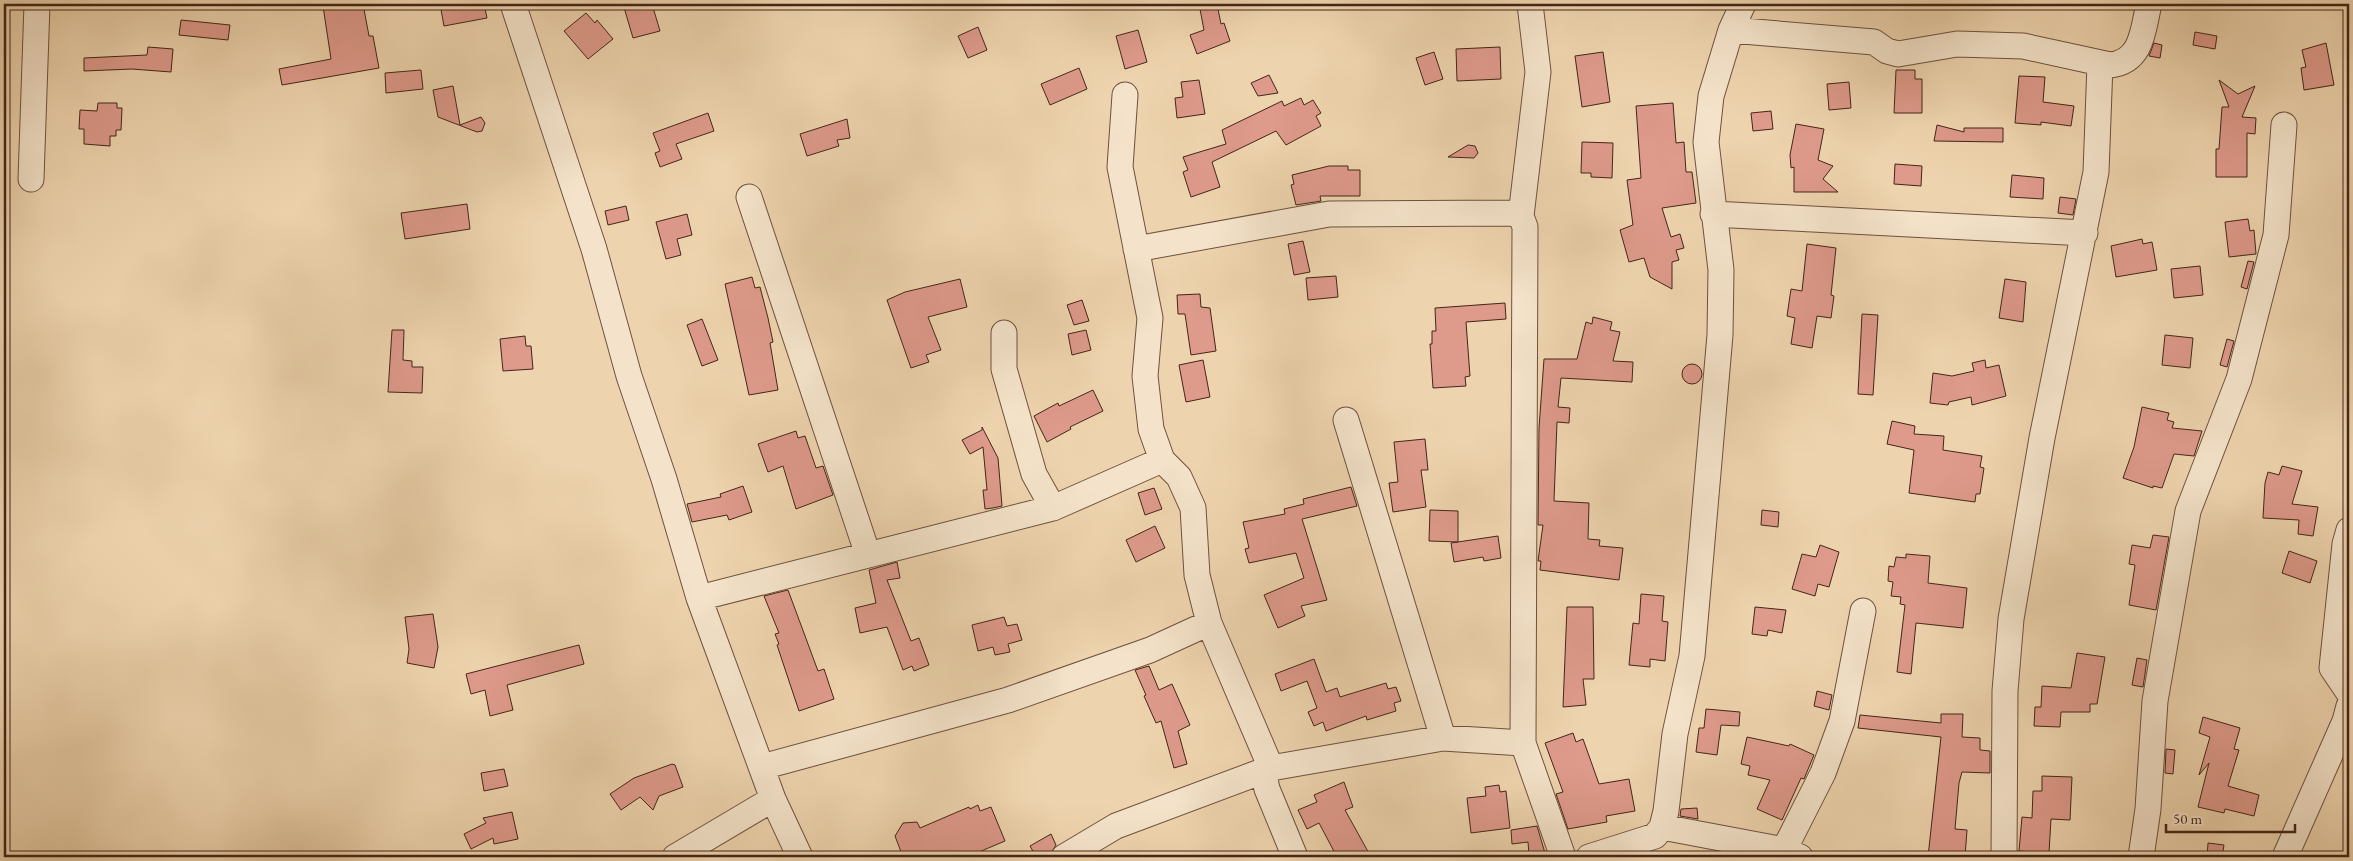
<svg xmlns="http://www.w3.org/2000/svg" width="2353" height="861" viewBox="0 0 2353 861" font-family="'EB Garamond',serif">
  <style>
    .building { fill: #de9a8b; stroke: #442518 }
    .lines { fill: none; stroke-linecap: round; stroke-linejoin: round }
    .minor-casing { stroke: #6e513e; stroke-width: 27 }
    .minor { stroke: #f4e3ca; stroke-width: 25 }
  </style>
  <rect width="100%" height="100%" fill="#eed4ae"/>
  <filter id="stains"><feTurbulence type="fractalNoise" baseFrequency=".004" numOctaves="4"/><feColorMatrix values="0 0 0 0 .2 0 0 0 0 .09 0 0 0 0 .02 0 0 0 .5 -.17"/></filter>
  <radialGradient id="worn" r=".72"><stop offset=".6" stop-color="#630" stop-opacity="0"/><stop offset="1" stop-color="#630" stop-opacity=".3"/></radialGradient>
  <!-- building -->
  <path class="building" d="M 335,4 L 363,4 L 369,36 L 373,36 L 379,68 L 282,85 L 279,69 L 331,59 L 323,6 Z
    M 440,4 L 484,4 L 487,18 L 444,26 Z
    M 623,4 L 652,4 L 660,31 L 633,38 Z
    M 1199,4 L 1217,4 L 1221,24 L 1224,23 L 1230,41 L 1197,54 L 1190,35 L 1204,30 Z
    M 586,13 L 595,23 L 597,20 L 613,39 L 588,59 L 564,31 Z
    M 181,20 L 230,25 L 228,40 L 179,35 Z
    M 978,27 L 987,50 L 968,58 L 958,36 Z
    M 1138,30 L 1147,62 L 1125,69 L 1116,36 Z
    M 2195,32 L 2217,36 L 2215,49 L 2193,45 Z
    M 2154,43 L 2162,45 L 2160,58 L 2149,56 Z
    M 2326,43 L 2334,85 L 2304,90 L 2301,68 L 2306,67 L 2302,50 Z
    M 148,47 L 173,49 L 171,72 L 132,69 L 84,71 L 84,58 L 147,55 Z
    M 1500,47 L 1501,79 L 1457,81 L 1456,49 Z
    M 1434,52 L 1443,79 L 1425,85 L 1416,58 Z
    M 1603,52 L 1610,102 L 1582,107 L 1575,56 Z
    M 1079,68 L 1087,89 L 1050,105 L 1041,84 Z
    M 421,70 L 423,89 L 386,93 L 385,73 Z
    M 1896,70 L 1915,70 L 1915,79 L 1922,79 L 1922,113 L 1894,113 Z
    M 1269,75 L 1278,93 L 1258,96 L 1251,83 Z
    M 2019,76 L 2045,77 L 2043,102 L 2074,106 L 2071,126 L 2041,122 L 2041,125 L 2015,123 Z
    M 1199,80 L 1205,114 L 1177,118 L 1175,98 L 1183,97 L 1181,82 Z
    M 2219,80 L 2238,94 L 2255,86 L 2242,117 L 2256,118 L 2255,134 L 2247,133 L 2247,177 L 2216,177 L 2216,149 L 2219,149 L 2222,107 L 2229,107 Z
    M 1849,82 L 1851,108 L 1829,110 L 1827,84 Z
    M 453,86 L 460,125 L 481,117 L 485,123 L 482,131 L 477,132 L 438,117 L 433,90 Z
    M 1301,98 L 1304,105 L 1313,100 L 1321,113 L 1316,116 L 1321,126 L 1286,145 L 1276,131 L 1212,162 L 1220,187 L 1191,197 L 1183,172 L 1188,170 L 1183,157 L 1226,144 L 1222,130 L 1282,101 L 1284,106 Z
    M 98,103 L 117,103 L 117,108 L 122,108 L 121,130 L 116,130 L 116,136 L 110,136 L 110,146 L 84,144 L 84,129 L 79,129 L 80,110 L 97,111 Z
    M 1673,103 L 1676,143 L 1684,142 L 1686,172 L 1692,172 L 1696,203 L 1662,208 L 1671,237 L 1680,234 L 1684,248 L 1676,250 L 1679,260 L 1672,262 L 1672,289 L 1650,277 L 1644,258 L 1629,262 L 1620,230 L 1633,225 L 1627,180 L 1641,178 L 1636,106 Z
    M 1771,111 L 1773,129 L 1753,131 L 1751,113 Z
    M 708,113 L 714,131 L 676,144 L 682,159 L 660,167 L 655,153 L 660,151 L 653,133 Z
    M 847,119 L 850,138 L 837,140 L 839,146 L 807,156 L 800,134 Z
    M 1796,124 L 1824,129 L 1818,160 L 1833,166 L 1823,179 L 1838,192 L 1794,192 L 1794,167 L 1791,168 L 1790,155 Z
    M 1937,125 L 1964,132 L 1964,128 L 2003,128 L 2003,142 L 1934,141 Z
    M 1582,142 L 1613,143 L 1612,178 L 1591,177 L 1591,173 L 1581,173 Z
    M 1468,145 L 1475,146 L 1478,153 L 1474,158 L 1448,157 Z
    M 1895,164 L 1922,166 L 1921,186 L 1894,184 Z
    M 1329,166 L 1348,166 L 1348,170 L 1360,170 L 1360,196 L 1320,196 L 1321,201 L 1296,205 L 1291,185 L 1294,184 L 1292,175 Z
    M 2012,175 L 2044,178 L 2043,199 L 2010,197 Z
    M 2060,197 L 2076,199 L 2073,215 L 2058,213 Z
    M 467,204 L 470,229 L 405,239 L 401,213 Z
    M 626,206 L 629,220 L 608,225 L 605,211 Z
    M 687,214 L 692,235 L 677,239 L 681,255 L 666,259 L 656,222 Z
    M 2248,219 L 2250,231 L 2254,230 L 2256,254 L 2229,257 L 2225,222 Z
    M 2142,239 L 2143,244 L 2152,242 L 2157,270 L 2116,277 L 2111,246 Z
    M 1303,241 L 1310,272 L 1294,275 L 1288,244 Z
    M 1807,244 L 1836,248 L 1831,295 L 1834,296 L 1831,318 L 1817,316 L 1812,348 L 1791,344 L 1795,318 L 1787,316 L 1791,289 L 1802,291 Z
    M 2248,261 L 2254,262 L 2247,289 L 2241,287 Z
    M 2200,266 L 2203,295 L 2174,298 L 2171,269 Z
    M 1336,276 L 1338,297 L 1308,300 L 1306,278 Z
    M 752,277 L 755,288 L 760,287 L 768,318 L 773,342 L 770,343 L 778,390 L 749,395 L 725,284 Z
    M 960,279 L 967,307 L 928,317 L 941,350 L 926,355 L 929,362 L 911,368 L 887,300 L 905,292 Z
    M 2005,279 L 2026,282 L 2023,322 L 1999,318 Z
    M 1200,294 L 1201,307 L 1210,308 L 1216,351 L 1191,355 L 1185,314 L 1178,314 L 1177,295 Z
    M 1082,300 L 1089,321 L 1074,325 L 1067,305 Z
    M 1505,303 L 1506,319 L 1466,322 L 1470,376 L 1465,377 L 1466,386 L 1433,388 L 1430,344 L 1432,344 L 1432,331 L 1436,331 L 1435,308 Z
    M 1862,314 L 1878,315 L 1873,395 L 1858,394 Z
    M 1593,317 L 1612,322 L 1610,330 L 1620,332 L 1613,361 L 1633,362 L 1632,382 L 1561,378 L 1558,407 L 1570,408 L 1569,423 L 1557,422 L 1554,501 L 1589,503 L 1588,539 L 1600,540 L 1599,546 L 1623,548 L 1619,580 L 1540,570 L 1541,561 L 1538,561 L 1543,525 L 1538,525 L 1539,428 L 1544,359 L 1577,359 L 1586,322 L 1592,324 Z
    M 702,319 L 718,360 L 702,366 L 687,325 Z
    M 392,330 L 404,330 L 403,360 L 412,361 L 412,367 L 423,367 L 422,393 L 388,392 Z
    M 1086,330 L 1091,350 L 1072,355 L 1068,334 Z
    M 2165,335 L 2193,338 L 2190,368 L 2162,365 Z
    M 525,336 L 526,346 L 531,346 L 533,369 L 503,371 L 500,339 Z
    M 2227,339 L 2234,341 L 2227,367 L 2220,365 Z
    M 1203,360 L 1210,397 L 1186,402 L 1179,365 Z
    M 1985,360 L 1986,368 L 1999,365 L 2006,396 L 1972,405 L 1971,397 L 1949,402 L 1948,405 L 1930,403 L 1933,373 L 1952,376 L 1974,371 L 1972,363 Z
    M1682 374a10 10 0 1 1 20 0a10 10 0 1 1-20 0Z
    M 1093,390 L 1103,411 L 1070,427 L 1071,429 L 1047,442 L 1034,416 L 1058,403 L 1059,406 Z
    M 2142,407 L 2169,413 L 2167,420 L 2174,422 L 2172,428 L 2202,431 L 2194,456 L 2174,454 L 2162,488 L 2153,486 L 2153,488 L 2123,478 L 2134,447 Z
    M 1892,421 L 1915,426 L 1914,434 L 1944,436 L 1943,450 L 1982,456 L 1980,467 L 1984,468 L 1980,494 L 1976,494 L 1975,502 L 1909,493 L 1914,450 L 1887,444 Z
    M 982,427 L 998,458 L 1002,506 L 993,508 L 985,509 L 983,490 L 987,490 L 983,447 L 970,454 L 962,440 L 982,430 Z
    M 796,431 L 798,438 L 805,436 L 816,468 L 823,466 L 833,495 L 796,509 L 783,466 L 768,472 L 758,444 Z
    M 1425,439 L 1428,470 L 1421,470 L 1426,507 L 1393,512 L 1389,483 L 1398,482 L 1394,442 Z
    M 2282,466 L 2302,471 L 2292,504 L 2318,507 L 2313,536 L 2298,534 L 2299,520 L 2263,518 L 2265,483 L 2268,472 L 2279,475 Z
    M 743,486 L 752,512 L 729,520 L 727,515 L 692,522 L 687,504 L 721,497 L 720,494 Z
    M 1351,487 L 1357,506 L 1302,519 L 1327,600 L 1301,606 L 1305,616 L 1278,628 L 1264,595 L 1304,578 L 1296,553 L 1249,563 L 1245,549 L 1249,548 L 1243,522 L 1285,514 L 1284,509 L 1304,504 L 1303,499 Z
    M 1154,488 L 1162,509 L 1145,515 L 1138,493 Z
    M 1430,510 L 1458,511 L 1458,542 L 1429,541 Z
    M 1762,510 L 1779,512 L 1778,527 L 1761,525 Z
    M 1155,526 L 1165,548 L 1136,562 L 1126,540 Z
    M 2153,535 L 2169,537 L 2156,610 L 2129,605 L 2135,565 L 2129,564 L 2132,545 L 2150,548 Z
    M 1498,536 L 1501,558 L 1484,561 L 1483,557 L 1454,562 L 1451,543 Z
    M 1820,545 L 1839,552 L 1829,587 L 1818,584 L 1815,596 L 1792,589 L 1802,554 L 1816,557 Z
    M 2289,551 L 2317,561 L 2310,583 L 2282,573 Z
    M 1906,554 L 1930,556 L 1928,583 L 1967,588 L 1963,628 L 1916,623 L 1911,674 L 1897,672 L 1905,605 L 1900,604 L 1901,597 L 1891,596 L 1893,582 L 1888,581 L 1889,566 L 1894,567 L 1896,557 L 1906,558 Z
    M 897,562 L 900,578 L 887,580 L 911,641 L 919,638 L 929,665 L 914,671 L 912,666 L 903,670 L 887,627 L 860,633 L 855,608 L 876,603 L 869,570 Z
    M 788,590 L 818,671 L 824,669 L 834,699 L 799,711 L 777,645 L 779,644 L 775,634 L 779,633 L 764,596 Z
    M 1641,594 L 1664,596 L 1662,621 L 1668,622 L 1665,661 L 1650,659 L 1650,667 L 1629,665 L 1633,623 L 1639,624 Z
    M 1567,607 L 1593,607 L 1594,679 L 1583,679 L 1586,705 L 1563,707 Z
    M 1755,607 L 1786,610 L 1782,633 L 1768,630 L 1767,636 L 1752,634 Z
    M 433,614 L 438,647 L 434,668 L 407,663 L 409,649 L 405,617 Z
    M 1004,617 L 1007,626 L 1017,624 L 1022,640 L 1008,644 L 1010,652 L 995,655 L 993,647 L 978,651 L 972,625 Z
    M 579,645 L 584,664 L 507,685 L 513,710 L 490,716 L 485,690 L 471,694 L 466,674 Z
    M 2077,653 L 2105,657 L 2097,704 L 2090,704 L 2090,712 L 2061,712 L 2060,727 L 2034,726 L 2035,707 L 2041,707 L 2042,686 L 2071,688 Z
    M 2137,658 L 2147,660 L 2143,687 L 2132,685 Z
    M 1314,659 L 1326,692 L 1337,688 L 1340,697 L 1386,683 L 1388,689 L 1396,687 L 1401,701 L 1394,703 L 1396,711 L 1367,720 L 1366,716 L 1326,731 L 1323,722 L 1314,726 L 1308,712 L 1317,708 L 1307,681 L 1281,691 L 1275,674 Z
    M 1149,666 L 1159,690 L 1172,684 L 1190,725 L 1178,731 L 1187,764 L 1174,768 L 1161,721 L 1156,723 L 1144,696 L 1146,695 L 1135,670 Z
    M 1817,691 L 1832,695 L 1829,710 L 1814,706 Z
    M 1706,709 L 1740,712 L 1739,726 L 1721,725 L 1717,755 L 1696,752 L 1699,728 L 1704,728 Z
    M 1941,714 L 1963,714 L 1962,737 L 1980,738 L 1980,750 L 1990,751 L 1990,773 L 1962,772 L 1959,783 L 1955,829 L 1967,830 L 1965,857 L 1928,857 L 1941,737 L 1858,728 L 1860,715 L 1941,723 Z
    M 2203,717 L 2240,728 L 2234,749 L 2239,750 L 2228,786 L 2259,795 L 2254,816 L 2225,809 L 2224,813 L 2198,807 L 2209,763 L 2199,775 L 2210,737 L 2199,733 Z
    M 1573,733 L 1576,742 L 1583,739 L 1599,784 L 1629,779 L 1635,811 L 1606,816 L 1607,822 L 1568,829 L 1556,794 L 1563,792 L 1545,743 Z
    M 1747,737 L 1789,746 L 1790,744 L 1814,755 L 1804,779 L 1801,778 L 1782,820 L 1757,809 L 1770,780 L 1748,775 L 1750,766 L 1741,764 Z
    M 2166,749 L 2175,750 L 2173,774 L 2165,773 Z
    M 672,764 L 675,765 L 683,787 L 659,796 L 653,810 L 640,797 L 621,810 L 610,794 L 634,778 Z
    M 504,769 L 508,786 L 484,791 L 481,773 Z
    M 2042,776 L 2072,777 L 2070,820 L 2051,819 L 2049,853 L 2019,851 L 2022,817 L 2032,818 L 2033,791 L 2042,791 Z
    M 1344,782 L 1353,807 L 1345,810 L 1371,857 L 1337,857 L 1319,823 L 1307,829 L 1298,810 L 1317,802 L 1314,795 Z
    M 1499,785 L 1500,792 L 1506,791 L 1510,828 L 1471,833 L 1467,798 L 1486,796 L 1485,787 Z
    M 978,805 L 980,811 L 991,807 L 1005,841 L 967,857 L 903,857 L 895,836 L 903,823 L 917,822 L 920,828 L 969,807 L 970,809 Z
    M 1697,808 L 1698,819 L 1680,816 L 1681,809 Z
    M 512,812 L 518,839 L 494,844 L 493,838 L 471,849 L 464,834 L 486,823 L 483,818 Z
    M 1537,826 L 1545,853 L 1529,855 L 1528,842 L 1512,844 L 1511,830 Z
    M 1051,834 L 1056,845 L 1051,853 L 1043,857 L 1036,857 L 1030,846 Z
    M 2208,843 L 2224,845 L 2222,857 L 2207,857 Z"/>
  <g class="lines">
    <defs>
      <path id="minor" d="M 513,4 L 594,249 L 629,376 L 664,479 L 699,598 L 773,799 L 800,857
        M 1731,30 L 1874,42 L 1887,51 L 1898,54 L 1957,44 L 2023,46 L 2110,65 C 2143,62 2143,28 2149,4
        M 1125,95 L 1120,167 L 1150,318 L 1145,376 L 1151,429 L 1162,460 L 1179,477 L 1193,508 L 1197,575 L 1209,623 L 1271,768
        M 31,179 L 37,4
        M 749,197 L 868,555
        M 1713,214 L 2085,233
        M 1521,216 L 1538,72 L 1530,4
        M 1136,249 L 1329,214 L 1511,213 L 1521,216 L 1525,227 L 1523,743
        M 1004,333 L 1004,369 L 1034,474 L 1053,508
        M 1346,420 L 1443,738
        M 2349,530 L 2345,544 L 2332,668 L 2349,693
        M 699,598 L 1053,508 L 1162,460
        M 762,767 L 1008,700 L 1150,650 L 1209,623
        M 1263,771 L 1267,789 L 1295,857
        M 1662,827 L 1784,850 L 1800,857
        M 1784,850 L 1823,773 L 1842,721 L 1863,611
        M 675,857 L 773,799
        M 1064,857 L 1116,826 L 1271,768 L 1443,738 L 1523,743 L 1563,857
        M 1589,857 L 1655,836 L 1662,827 L 1666,811 L 1675,734 L 1692,656 L 1720,335 L 1721,270 L 1706,142 L 1711,96 L 1731,30 L 1743,4
        M 2004,857 L 2005,691 L 2011,619 L 2042,438 L 2096,172 L 2100,64
        M 2141,857 L 2148,809 L 2155,701 L 2188,511 L 2239,379 L 2276,235 L 2284,125
        M 2285,857 L 2345,721 L 2349,706"/>
    </defs>
    <!-- minor casing -->
    <use href="#minor" class="minor-casing"/>
    <!-- minor -->
    <use href="#minor" class="minor"/>
  </g>
  <!-- margin -->
  <rect width="2353" height="861" fill="none" stroke="#eed4ae" stroke-width="20"/>
  <rect x="5" y="5" width="2343" height="851" fill="none" stroke="#442518" stroke-width="2.5"/>
  <rect x="10" y="10" width="2333" height="841" fill="none" stroke="#442518"/>
  <!-- scale -->
  <path d="M2166 824v8h129v-8" fill="none" stroke="#442518" stroke-width="2.5"/>
  <text x="2173" y="824" font-size="15" fill="#442518" stroke="#f4e3ca" stroke-width="4" paint-order="stroke">50 m</text>
  <rect width="100%" height="100%" filter="url(#stains)"/>
  <rect width="100%" height="100%" fill="url(#worn)"/>
</svg>
